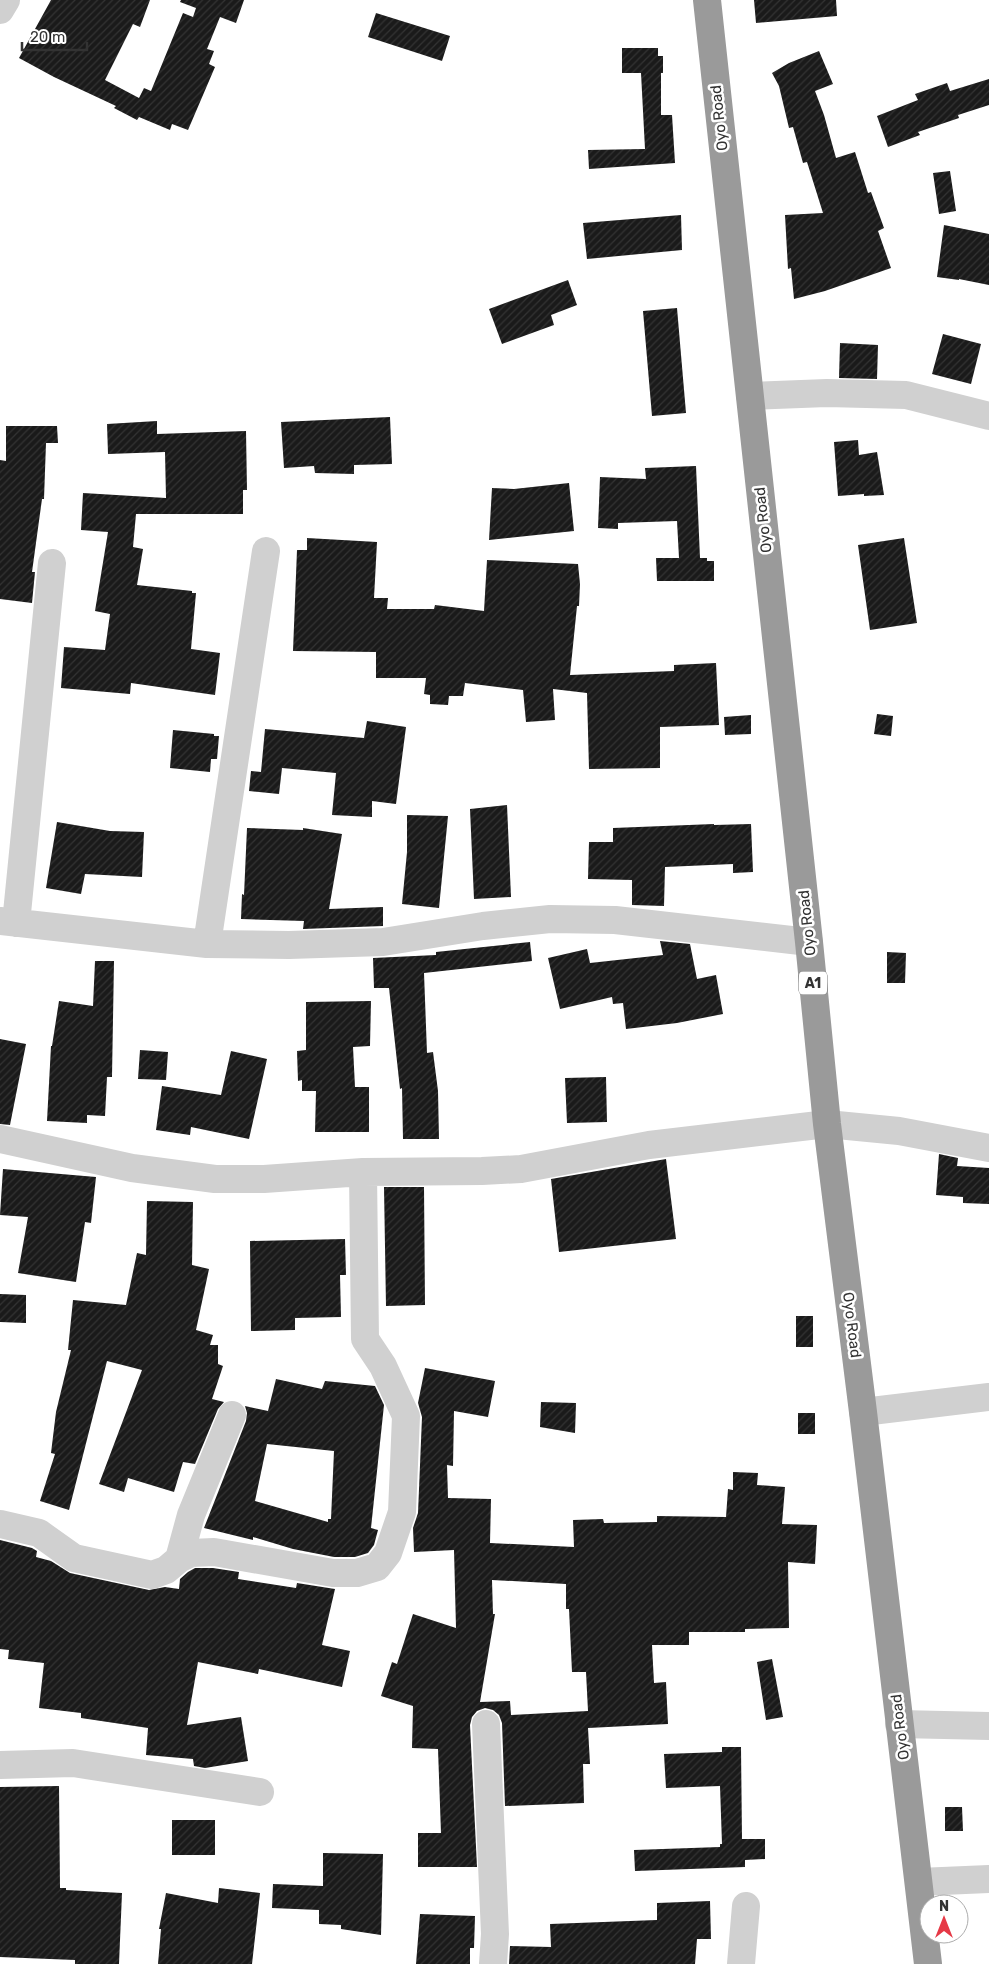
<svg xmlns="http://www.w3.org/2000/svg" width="989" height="1964" viewBox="0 0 989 1964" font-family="Rubik,sans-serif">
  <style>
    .building { fill: url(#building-hatch); fill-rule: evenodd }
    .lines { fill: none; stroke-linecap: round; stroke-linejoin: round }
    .minor { stroke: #d0d0d0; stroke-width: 28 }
    .highway { stroke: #9a9a9a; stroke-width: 28 }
    .labels { text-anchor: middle; stroke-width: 5; stroke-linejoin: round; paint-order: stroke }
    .shield { fill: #fff; stroke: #707070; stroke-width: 1 }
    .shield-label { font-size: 14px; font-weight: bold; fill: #333 }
    .street-label { font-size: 15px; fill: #333; stroke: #fff }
  </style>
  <defs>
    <pattern id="building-hatch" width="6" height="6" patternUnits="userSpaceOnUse" patternTransform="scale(1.25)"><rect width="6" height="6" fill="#1a1a1a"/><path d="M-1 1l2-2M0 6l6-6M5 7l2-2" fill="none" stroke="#333"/></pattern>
  </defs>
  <rect width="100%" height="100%" fill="#fff"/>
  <!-- building -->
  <path class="building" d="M 51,0 L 150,0 L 140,27 L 133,24 L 105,80 L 139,98 L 144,88 L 151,91 L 183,13 L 193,17 L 196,8 L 180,2 L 181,0 L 244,0 L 236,23 L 220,17 L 207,49 L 214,51 L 209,64 L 215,67 L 188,130 L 172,124 L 170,130 L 139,117 L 137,120 L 114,108 L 116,106 L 54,77 L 19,58 Z
    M 754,0 L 836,0 L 837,16 L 756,23 Z
    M 376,13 L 450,36 L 442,61 L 368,37 Z
    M 622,48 L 658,48 L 658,56 L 663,56 L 663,73 L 661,73 L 661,115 L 672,115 L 675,163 L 589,169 L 588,150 L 645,149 L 641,73 L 622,73 Z
    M 819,51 L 833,84 L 815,91 L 824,115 L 836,158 L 855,152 L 868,193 L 871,192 L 884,228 L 878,231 L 891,268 L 825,291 L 794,299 L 791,268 L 788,269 L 785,215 L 823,213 L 807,162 L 803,163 L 793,127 L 789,128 L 779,86 L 772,73 L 789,63 Z
    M 989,79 L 989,105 L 958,115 L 959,118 L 918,132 L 920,135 L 888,147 L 877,116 L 918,100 L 915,94 L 947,83 L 950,91 Z
    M 950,171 L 956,211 L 939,214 L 933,173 Z
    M 681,215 L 682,250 L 587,259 L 583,223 Z
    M 944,225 L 989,234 L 989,285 L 959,279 L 959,280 L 937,277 Z
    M 568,280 L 577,305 L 551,315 L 554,325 L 502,344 L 489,309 Z
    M 677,308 L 686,413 L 652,416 L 643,311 Z
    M 943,334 L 981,344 L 971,384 L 932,374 Z
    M 840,343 L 878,345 L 877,379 L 839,378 Z
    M 390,417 L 392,464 L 354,465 L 354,474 L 315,473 L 314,466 L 284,468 L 281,422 Z
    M 157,421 L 157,434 L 246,431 L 247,490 L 243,490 L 243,514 L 136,514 L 133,547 L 143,549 L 137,585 L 192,591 L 192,593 L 196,593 L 191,649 L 220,653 L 215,695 L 131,683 L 130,694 L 61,688 L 64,647 L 105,650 L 110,614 L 95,611 L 108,532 L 81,530 L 83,493 L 166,498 L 165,452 L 108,454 L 107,424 Z
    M 6,426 L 57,426 L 58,443 L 46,443 L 44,499 L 42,499 L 32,572 L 35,572 L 32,603 L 0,599 L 0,460 L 6,461 Z
    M 858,440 L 859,455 L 877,452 L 884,495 L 864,496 L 864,494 L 838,496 L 834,442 Z
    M 696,466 L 700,558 L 707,558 L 707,561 L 714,561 L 714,581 L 657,581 L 656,558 L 679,558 L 677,521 L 618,523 L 618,529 L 598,528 L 600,477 L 646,479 L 645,468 Z
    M 569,483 L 574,531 L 489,540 L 492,488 L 514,489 Z
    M 307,538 L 377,542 L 374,598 L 388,598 L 387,609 L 434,609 L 435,605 L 484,611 L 487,560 L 578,564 L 580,584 L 579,606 L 577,606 L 570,675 L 674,671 L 674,665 L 716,663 L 719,725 L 660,727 L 660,768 L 589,769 L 587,693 L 553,689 L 555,720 L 526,722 L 523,690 L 465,683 L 463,696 L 449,696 L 448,705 L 430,704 L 430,695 L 424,694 L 426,678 L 376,678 L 376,652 L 293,651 L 297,550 L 307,550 Z
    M 904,538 L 917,623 L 870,630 L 858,545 Z
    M 877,714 L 893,716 L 891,736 L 874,734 Z
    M 751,715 L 751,734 L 725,735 L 724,717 Z
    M 367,721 L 406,727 L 396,804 L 372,801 L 372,817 L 332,815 L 336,773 L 282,768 L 279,794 L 249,791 L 251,771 L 261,772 L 265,729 L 364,738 Z
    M 173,730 L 214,734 L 214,736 L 219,736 L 217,759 L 211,759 L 210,772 L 170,768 Z
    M 507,805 L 511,897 L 474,899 L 470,809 Z
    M 407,815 L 448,816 L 439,908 L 402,904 L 407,852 Z
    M 57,822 L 110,831 L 144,832 L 142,877 L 85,874 L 81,894 L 46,888 Z
    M 714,824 L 714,825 L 751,824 L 753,872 L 733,873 L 733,864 L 665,867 L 664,906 L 632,905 L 632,880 L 588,879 L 589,842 L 613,842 L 613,828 Z
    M 247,828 L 303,830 L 303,828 L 342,834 L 329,909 L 383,907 L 383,926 L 303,929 L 304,921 L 241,919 L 242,894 L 244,895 Z
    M 660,941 L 690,944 L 697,979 L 716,975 L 723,1014 L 677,1023 L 626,1029 L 623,1003 L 613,1004 L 612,997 L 560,1009 L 548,958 L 587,949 L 590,963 L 663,955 Z
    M 530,942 L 532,961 L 424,973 L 427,1053 L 433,1052 L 438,1091 L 439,1139 L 403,1139 L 402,1088 L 400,1089 L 389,988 L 374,988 L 373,958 L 436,955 L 436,952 Z
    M 887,952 L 906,953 L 905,983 L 887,983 Z
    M 95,961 L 114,961 L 112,1077 L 107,1077 L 105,1116 L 87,1115 L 87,1123 L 47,1121 L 51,1046 L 52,1046 L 59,1001 L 93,1006 Z
    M 371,1001 L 370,1046 L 353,1047 L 355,1087 L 369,1087 L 369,1132 L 315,1132 L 316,1091 L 302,1091 L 302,1080 L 298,1081 L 297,1051 L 306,1050 L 306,1002 Z
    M 0,1039 L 26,1044 L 10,1125 L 0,1124 Z
    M 140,1050 L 168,1052 L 166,1080 L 138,1079 Z
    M 231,1051 L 267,1059 L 249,1139 L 191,1127 L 190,1135 L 156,1130 L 162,1086 L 221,1095 Z
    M 606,1077 L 607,1122 L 567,1123 L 565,1078 Z
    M 939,1154 L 958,1158 L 957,1166 L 989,1168 L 989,1204 L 963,1203 L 963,1197 L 936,1195 Z
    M 666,1159 L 676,1239 L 559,1252 L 551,1179 Z
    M 3,1169 L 96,1177 L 91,1223 L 85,1222 L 76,1282 L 18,1273 L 28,1217 L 0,1215 Z
    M 384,1187 L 424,1187 L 425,1305 L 386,1306 Z
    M 147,1201 L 193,1202 L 192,1265 L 209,1269 L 196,1330 L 213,1335 L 210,1345 L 218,1345 L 218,1364 L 223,1366 L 212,1399 L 224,1402 L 218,1409 L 195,1464 L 183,1462 L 174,1492 L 128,1478 L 124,1492 L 99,1484 L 142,1370 L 107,1361 L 69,1510 L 40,1501 L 55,1454 L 51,1453 L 56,1412 L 71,1350 L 68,1350 L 73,1300 L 126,1305 L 137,1253 L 146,1255 Z
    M 345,1239 L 346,1275 L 340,1275 L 341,1317 L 295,1318 L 295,1330 L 251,1331 L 250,1241 Z
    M 0,1294 L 26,1295 L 26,1323 L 0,1322 Z
    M 796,1316 L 813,1316 L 813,1347 L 796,1347 Z
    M 425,1368 L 495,1381 L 488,1417 L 454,1411 L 453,1466 L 447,1465 L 448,1498 L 491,1499 L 490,1543 L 574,1547 L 573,1520 L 603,1519 L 604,1523 L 657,1522 L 657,1516 L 726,1517 L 728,1489 L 733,1490 L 733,1472 L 758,1473 L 757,1485 L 785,1487 L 782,1524 L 817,1525 L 815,1564 L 788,1562 L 789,1628 L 745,1629 L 745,1632 L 689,1632 L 689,1645 L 652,1645 L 654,1683 L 666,1682 L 668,1724 L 588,1728 L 590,1764 L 583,1764 L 584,1803 L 505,1806 L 502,1723 L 499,1715 L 493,1710 L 485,1708 L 477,1711 L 472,1717 L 470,1725 L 477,1867 L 418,1867 L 418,1833 L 441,1833 L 438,1749 L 412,1748 L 413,1706 L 381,1696 L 392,1662 L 397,1664 L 413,1614 L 456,1628 L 454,1550 L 414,1552 L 413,1528 L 418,1513 L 422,1417 L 418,1403 ZM 492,1580 L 566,1584 L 566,1609 L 569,1609 L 572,1672 L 586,1672 L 588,1711 L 511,1715 L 510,1701 L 480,1702 L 495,1614 L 493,1614 Z
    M 276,1379 L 322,1389 L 325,1381 L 375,1386 L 384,1405 L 371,1528 L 378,1530 L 374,1545 L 368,1553 L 355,1557 L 334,1557 L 293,1549 L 253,1537 L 253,1540 L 204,1528 L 246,1421 L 247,1413 L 245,1406 L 268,1411 ZM 267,1444 L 334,1451 L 331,1519 L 328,1519 L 328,1522 L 255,1501 Z
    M 541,1402 L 576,1403 L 575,1433 L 540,1427 Z
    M 798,1413 L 815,1413 L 815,1434 L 798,1434 Z
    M 0,1540 L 32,1548 L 37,1551 L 36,1557 L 51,1561 L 70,1573 L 149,1590 L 165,1587 L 179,1589 L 180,1579 L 188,1572 L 195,1568 L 213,1568 L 239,1572 L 238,1579 L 296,1588 L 297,1583 L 335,1589 L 322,1645 L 350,1651 L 342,1687 L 259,1669 L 258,1674 L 198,1662 L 187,1725 L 241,1717 L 248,1761 L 205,1768 L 194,1766 L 193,1759 L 146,1755 L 148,1728 L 81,1718 L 81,1713 L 39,1708 L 44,1663 L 8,1659 L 9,1650 L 0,1649 Z
    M 772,1659 L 783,1717 L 766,1720 L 757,1662 Z
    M 722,1747 L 741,1747 L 742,1839 L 765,1839 L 765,1859 L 745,1860 L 745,1867 L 635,1871 L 634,1850 L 720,1847 L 720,1844 L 722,1844 L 720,1786 L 666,1788 L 664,1754 L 722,1752 Z
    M 59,1786 L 60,1888 L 66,1888 L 66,1890 L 122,1893 L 119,1964 L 75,1964 L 75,1960 L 0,1957 L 0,1787 Z
    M 945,1807 L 962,1807 L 963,1831 L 945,1831 Z
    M 172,1820 L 215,1820 L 215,1855 L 172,1855 Z
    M 323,1853 L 383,1854 L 381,1935 L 341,1929 L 341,1925 L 319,1924 L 319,1910 L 272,1908 L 273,1884 L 323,1886 Z
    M 219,1888 L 260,1893 L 252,1964 L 158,1964 L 161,1929 L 159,1929 L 166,1893 L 218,1903 Z
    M 710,1901 L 711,1939 L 697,1939 L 695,1964 L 509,1964 L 510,1946 L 551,1947 L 550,1924 L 657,1920 L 657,1903 Z
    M 420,1914 L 475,1916 L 474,1948 L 470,1948 L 470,1964 L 416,1964 Z"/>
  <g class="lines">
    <!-- minor -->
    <path class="minor" d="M 0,10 L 6,0
      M 750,396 L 827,393 L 906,395 L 989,416
      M 0,921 L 207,944 L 289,945 L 383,942 L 483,926 L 550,919 L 615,920 L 809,942
      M 16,923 L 52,563
      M 207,944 L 266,551
      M 0,1139 L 132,1168 L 215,1179 L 264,1179 L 363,1172 L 482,1171 L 521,1169 L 649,1145 L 827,1124 L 899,1131 L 989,1148
      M 863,1412 L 989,1397
      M 0,1524 L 39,1533 L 74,1558 L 152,1575 L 166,1570 L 179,1559 L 191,1553 L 214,1552 L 333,1573 L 357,1573 L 377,1567 L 388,1553 L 402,1512 L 406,1416 L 383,1366 L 365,1339 L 363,1172
      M 179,1559 L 191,1515 L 232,1415
      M 486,1724 L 495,1934 L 493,1964
      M 899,1724 L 989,1726
      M 0,1765 L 73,1763 L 260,1792
      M 919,1882 L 989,1879
      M 741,1964 L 746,1906"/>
    <!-- highway -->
    <path class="highway" d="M 707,0 L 809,942 L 827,1124 L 863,1412 L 928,1964"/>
  </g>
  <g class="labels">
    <!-- shield labels -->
    <rect class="shield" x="799" y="971.5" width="28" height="23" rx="4"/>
    <g class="shield-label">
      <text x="813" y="988">A1</text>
    </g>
    <!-- street labels -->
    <g class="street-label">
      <text transform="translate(719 118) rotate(-96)" y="5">Oyo Road</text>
      <text transform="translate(763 520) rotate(-96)" y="5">Oyo Road</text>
      <text transform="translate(807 923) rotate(-96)" y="5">Oyo Road</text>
      <text transform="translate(852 1325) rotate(83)" y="5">Oyo Road</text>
      <text transform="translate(900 1727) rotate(-97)" y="5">Oyo Road</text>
    </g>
  </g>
  <!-- north arrow -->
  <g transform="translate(944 1919)"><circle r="24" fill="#ffffff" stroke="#adadad"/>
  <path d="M0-4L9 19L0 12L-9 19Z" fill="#e63946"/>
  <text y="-8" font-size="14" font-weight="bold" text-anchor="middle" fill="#333333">N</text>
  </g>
  <!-- scale -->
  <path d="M22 42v8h65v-8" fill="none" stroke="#333333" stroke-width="2.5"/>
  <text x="30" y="42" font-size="15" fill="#333333" stroke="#ffffff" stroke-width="4" paint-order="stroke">20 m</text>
</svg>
